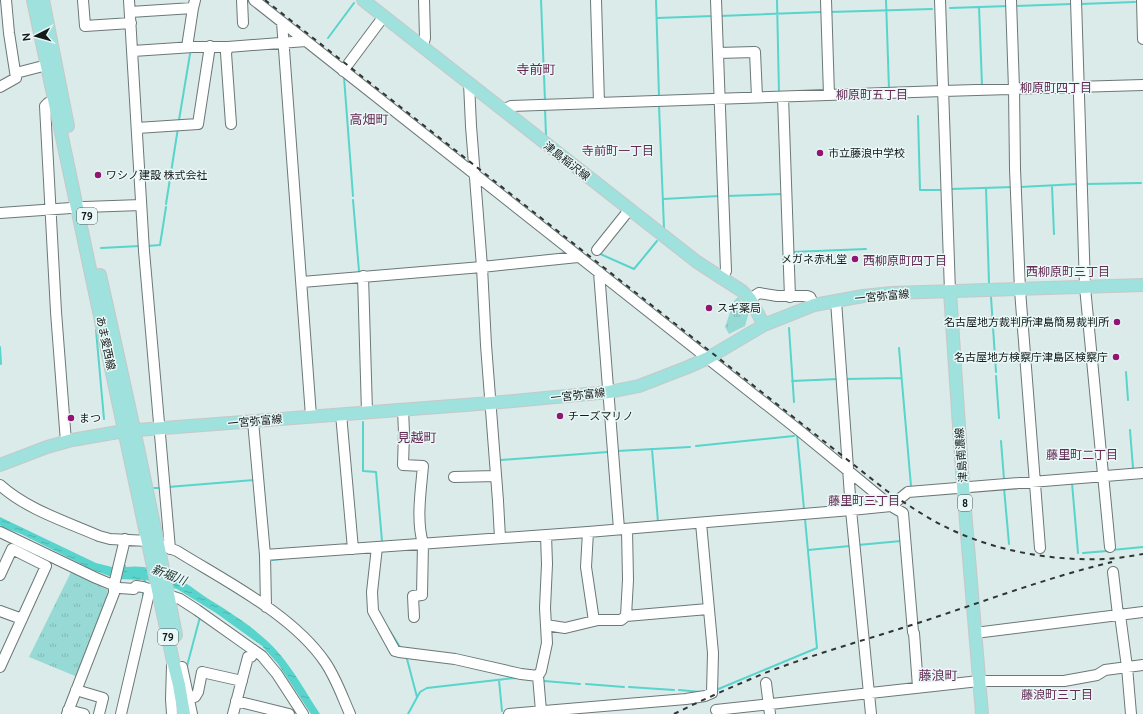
<svg xmlns="http://www.w3.org/2000/svg" width="1143" height="714" viewBox="0 0 1143 714" font-family="Ubuntu,'Noto Sans JP',sans-serif">
  <style>
    .grass { fill: url(#grass-tufts) }
    .water { fill: url(#water-ripples) }
    .lines { fill: none; stroke-linecap: round; stroke-linejoin: round }
    .stream { stroke: #58d4cd; stroke-width: 2 }
    .minor-casing { stroke: #6b7877; stroke-width: 12 }
    .major-casing { stroke: #c7c8c8; stroke-width: 14 }
    .minor { stroke: #fff; stroke-width: 10 }
    .major { stroke: #9ee1dd; stroke-width: 12 }
    .rail { stroke: #2f3535; stroke-width: 2; stroke-dasharray: 5 5; stroke-linecap: butt }
    .poi-dot { fill: #911674; stroke: #e9f8f7; stroke-width: 1.5 }
    .labels { text-anchor: middle; stroke-width: 3; stroke-linejoin: round; paint-order: stroke }
    .shield { fill: #e9f8f7; stroke: #545c5c; stroke-width: 1 }
    .shield-label { font-size: 10px; font-weight: bold; fill: #141919 }
    .poi-label { font-size: 11px; fill: #141919; stroke: #e9f8f7; text-anchor: start }
    .street-label { font-size: 11px; fill: #141919; stroke: #e9f8f7 }
    .neighbourhood-label { font-size: 12px; fill: #642a53; stroke: #e9f8f7 }
    .water-label { font-size: 12px; font-style: italic; fill: #1a302e; stroke: #e9f8f7 }
    .quarter-label { font-size: 13px; fill: #642a53; stroke: #e9f8f7 }
  </style>
  <defs>
    <pattern id="grass-tufts" width="24" height="20" patternUnits="userSpaceOnUse"><rect width="24" height="20" fill="#97d9d4"/><path d="M3 7l-1-3M5 7V3M7 7l1-3M15 17l-1-3M17 17v-4M19 17l1-3" fill="none" stroke="#81bab5"/></pattern>
    <pattern id="water-ripples" width="26" height="14" patternUnits="userSpaceOnUse"><rect width="26" height="14" fill="#58d4cd"/><path d="M2 4q2-2 4 0t4 0M15 11q2-2 4 0t4 0" fill="none" stroke="#4cb5af"/></pattern>
  </defs>
  <rect width="100%" height="100%" fill="#dbebe9"/>
  <!-- grass -->
  <path class="grass" d="M 738,297 L 749,312 L 745,326 L 729,334 L 725,327 L 734,301 Z
    M 71,572 L 108,590 L 102,613 L 80,678 L 29,657 Z"/>
  <!-- water -->
  <path class="water" d="M 0,517 L 96,563 L 116,568 L 126,565 L 126,567 C 141,565 154,568 168,574 C 181,579 193,588 204,596 C 228,611 259,630 277,651 C 294,670 306,693 320,714 L 311,714 L 278,664 L 262,646 L 216,613 L 177,589 L 146,580 L 146,582 L 144,582 L 143,580 L 117,579 L 88,568 L 88,569 L 85,568 L 85,566 L 21,534 L 2,527 L 0,525 Z"/>
  <g class="lines">
    <!-- stream -->
    <path class="stream" d="M 541,0 L 545,101
      M 656,0 L 659,96
      M 777,0 L 779,93
      M 886,0 L 889,89
      M 1080,4 L 1135,2
      M 1015,6 L 1072,4
      M 979,7 L 982,85
      M 950,8 L 1009,6
      M 830,12 L 932,9
      M 720,16 L 822,12
      M 657,18 L 713,16
      M 328,38 L 354,3
      M 344,77 L 353,196
      M 659,106 L 664,228
      M 545,108 L 546,136
      M 918,116 L 920,190 L 941,190
      M 179,120 L 190,54
      M 1086,184 L 1141,183
      M 1052,186 L 1054,234
      M 1020,187 L 1078,184
      M 986,188 L 989,283
      M 952,189 L 1013,187
      M 726,196 L 783,194
      M 663,199 L 719,196
      M 353,200 L 359,271
      M 166,204 L 178,128
      M 147,246 L 160,245 L 166,207
      M 101,248 L 140,246
      M 792,252 L 866,249
      M 598,253 L 634,269 L 657,241
      M 991,297 L 996,372
      M 789,328 L 794,402
      M 96,330 L 104,419
      M 0,347 L 1,364
      M 899,348 L 911,486
      M 1126,372 L 1128,400
      M 996,376 L 999,418
      M 845,379 L 901,378
      M 792,381 L 838,379
      M 363,422 L 363,471 L 376,472 L 382,541
      M 1130,430 L 1133,468
      M 797,434 L 804,509
      M 1001,441 L 1004,479
      M 696,446 L 794,436
      M 652,449 L 658,522
      M 617,451 L 690,447
      M 501,460 L 608,452
      M 1072,483 L 1078,553
      M 168,487 L 254,480 L 254,481
      M 154,488 L 161,488
      M 1004,488 L 1009,544
      M 858,545 L 901,541
      M 808,550 L 850,546
      M 1112,550 L 1143,547
      M 1083,553 L 1107,551
      M 272,560 L 282,559
      M 143,599 L 143,593
      M 388,628 L 400,647
      M 407,659 L 417,697
      M 187,666 L 200,617
      M 499,680 L 502,711
      M 544,681 L 580,684
      M 586,684 L 624,687
      M 629,687 L 674,690
      M 679,690 L 701,692
      M 716,690 L 817,648 L 805,519
      M 408,714 L 420,692 L 427,688 L 514,678 L 522,679"/>
    <defs>
      <path id="minor" d="M 83,0 L 85,26 L 131,23
        M 129,0 L 144,251 L 170,549
        M 242,0 L 243,23
        M 254,0 L 801,432 L 891,506 L 903,513 L 913,632 L 914,633 L 918,687
        M 596,0 L 599,103
        M 716,0 L 726,271 L 722,279
        M 826,0 L 829,95
        M 940,0 L 950,292
        M 1011,0 L 1014,89 L 1015,169 L 1020,290 L 1040,548
        M 1076,0 L 1085,287 L 1110,547
        M 1142,0 L 1143,39
        M 130,12 L 193,8 L 195,0
        M 282,22 L 311,416
        M 423,46 L 425,38 L 424,0
        M 187,47 L 193,8
        M 228,47 L 226,53 L 231,124
        M 133,51 L 193,47 L 228,47 L 306,41
        M 718,53 L 755,52 L 757,97
        M 343,71 L 384,16
        M 16,73 L 47,65
        M 469,83 L 471,126 L 482,267 L 486,345 L 498,501 L 500,538
        M 0,87 L 16,78 L 9,33 L 6,0
        M 783,97 L 790,297
        M 54,101 L 48,103 L 45,106 L 56,312 L 66,442
        M 503,110 L 511,106 L 943,91 L 1143,85
        M 137,128 L 198,124 L 210,46
        M 0,213 L 85,207 L 141,205
        M 597,250 L 629,210
        M 599,272 L 619,529
        M 363,276 L 367,412
        M 302,282 L 482,267 L 578,257
        M 750,299 L 759,293 L 777,296 L 807,296 L 810,297 L 814,305
        M 836,301 L 851,510 L 871,714
        M 403,409 L 404,433 L 403,465 L 423,466 C 421,489 416,521 423,543 L 422,595 L 413,596 L 414,617
        M 341,414 L 353,549
        M 253,421 L 265,555 L 266,607
        M 454,477 L 496,476
        M 0,485 C 26,509 67,522 99,536 L 110,539 L 148,541
        M 0,532 L 96,578 L 120,588 L 134,589 L 136,586 L 143,587 L 158,592
        M 588,532 L 586,567 L 594,621
        M 164,546 L 177,551 C 225,581 292,614 325,662 C 336,678 342,696 350,714
        M 377,547 L 372,592 L 373,611 L 395,651 L 399,652 L 455,659 L 521,674 L 538,676
        M 265,555 L 588,532 L 851,510 L 891,506 L 908,492 L 1143,473
        M 1113,572 L 1118,615
        M 0,575 L 12,549 L 46,566 L 0,667
        M 168,595 L 180,599 L 197,610 L 262,656 L 277,674 L 303,714
        M 0,611 L 22,619
        M 1120,615 L 1127,667 L 1131,714
        M 626,616 L 628,580 L 627,529
        M 546,625 L 565,628 L 598,620 L 621,620 L 626,616 L 708,609
        M 975,633 L 1143,612
        M 182,667 L 192,714
        M 766,683 L 770,714
        M 76,690 L 103,698 L 99,714
        M 189,697 L 195,697 L 198,692 L 202,672 L 242,681
        M 236,701 L 289,714
        M 68,710 L 84,714
        M 716,710 L 979,681 L 1064,681 L 1097,675 L 1105,670 L 1143,665
        M 541,711 L 538,676 L 541,671 L 547,643 L 545,608 L 547,564 L 546,535
        M 67,714 L 114,593 L 114,585 L 125,539
        M 121,714 L 150,589
        M 172,714 L 171,699 L 172,666
        M 233,714 L 248,657 L 251,657 L 254,651
        M 509,714 L 686,699 L 705,696 L 712,693 L 713,653 L 701,523"/>
      <path id="major" d="M 33,0 L 173,661 L 179,685 L 184,714
        M 43,0 L 68,126
        M 363,0 L 697,262 L 742,291 L 750,299 L 764,325
        M 100,275 C 127,395 153,515 176,635
        M 950,292 L 963,486 L 982,714
        M 0,465 L 47,447 L 72,440 L 124,431 L 491,403 L 609,392 L 639,386 L 688,367 L 708,358 L 764,325 L 814,305 L 863,296 L 892,293 L 1143,285"/>
    </defs>
    <!-- minor casing -->
    <use href="#minor" class="minor-casing"/>
    <!-- major casing -->
    <use href="#major" class="major-casing"/>
    <!-- minor -->
    <use href="#minor" class="minor"/>
    <!-- major -->
    <use href="#major" class="major"/>
    <!-- rail -->
    <path class="rail" d="M 265,0 L 887,491 C 911,507 934,523 961,534 C 1006,553 1057,561 1107,559 C 1119,558 1131,556 1143,554
      M 674,714 C 704,699 734,686 765,673 C 814,654 865,640 915,624 C 980,603 1045,578 1112,562"/>
  </g>
  <!-- markers -->
  <g class="poi-dot">
    <circle cx="820" cy="153" r="4"/>
    <circle cx="98" cy="175" r="4"/>
    <circle cx="855" cy="259" r="4"/>
    <circle cx="709" cy="308" r="4"/>
    <circle cx="1117" cy="322" r="4"/>
    <circle cx="1116" cy="357" r="4"/>
    <circle cx="560" cy="416" r="4"/>
    <circle cx="71" cy="418" r="4"/>
  </g>
  <g class="labels">
    <!-- shield labels -->
    <g class="shield">
      <rect x="77" y="208" width="20" height="16" rx="3"/>
      <rect x="958" y="495" width="14" height="16" rx="3"/>
      <rect x="158" y="629" width="20" height="16" rx="3"/>
    </g>
    <g class="shield-label">
      <text x="87" y="220">79</text>
      <text x="965" y="507">8</text>
      <text x="168" y="641">79</text>
    </g>
    <!-- poi labels -->
    <g class="poi-label">
      <text x="828" y="157">市立藤浪中学校</text>
      <text x="106" y="179">ワシノ建設 株式会社</text>
      <text x="847" y="263" text-anchor="end">メガネ赤札堂</text>
      <text x="717" y="312">スギ薬局</text>
      <text x="1109" y="326" text-anchor="end">名古屋地方裁判所津島簡易裁判所</text>
      <text x="1108" y="361" text-anchor="end">名古屋地方検察庁津島区検察庁</text>
      <text x="568" y="420">チーズマリノ</text>
      <text x="79" y="422">まつ</text>
    </g>
    <!-- street labels -->
    <g class="street-label">
      <text transform="translate(567 161) rotate(38)" y="4">津島稲沢線</text>
      <text transform="translate(882 296) rotate(-5)" y="4">一宮弥富線</text>
      <text transform="translate(106 343) rotate(78)" y="4">あま愛西線</text>
      <text transform="translate(578 395) rotate(-6)" y="4">一宮弥富線</text>
      <text transform="translate(255 421) rotate(-5)" y="4">一宮弥富線</text>
      <text transform="translate(961 455) rotate(-94)" y="4">津島南濃線</text>
    </g>
    <!-- neighbourhood labels -->
    <g class="neighbourhood-label">
      <text x="1056" y="92">柳原町四丁目</text>
      <text x="872" y="99">柳原町五丁目</text>
      <text x="618" y="155">寺前町一丁目</text>
      <text x="905" y="265">西柳原町四丁目</text>
      <text x="1068" y="276">西柳原町三丁目</text>
      <text x="1082" y="459">藤里町二丁目</text>
      <text x="864" y="505">藤里町三丁目</text>
      <text x="1057" y="699">藤浪町三丁目</text>
    </g>
    <!-- water labels -->
    <g class="water-label">
      <text transform="translate(169 575) rotate(21)" y="4">新堀川</text>
    </g>
    <!-- quarter labels -->
    <g class="quarter-label">
      <text x="536" y="74">寺前町</text>
      <text x="369" y="124">高畑町</text>
      <text x="417" y="442">見越町</text>
      <text x="938" y="680">藤浪町</text>
    </g>
  </g>
  <!-- north arrow -->
  <g transform="translate(36 36) rotate(264)" stroke="#e9f8f7" stroke-width="3" paint-order="stroke">
  <path d="M0-3L7 15L0 10L-7 15Z" fill="#141919"/>
  <text y="-6" font-size="11" font-weight="bold" text-anchor="middle" fill="#141919">N</text>
  </g>
</svg>
